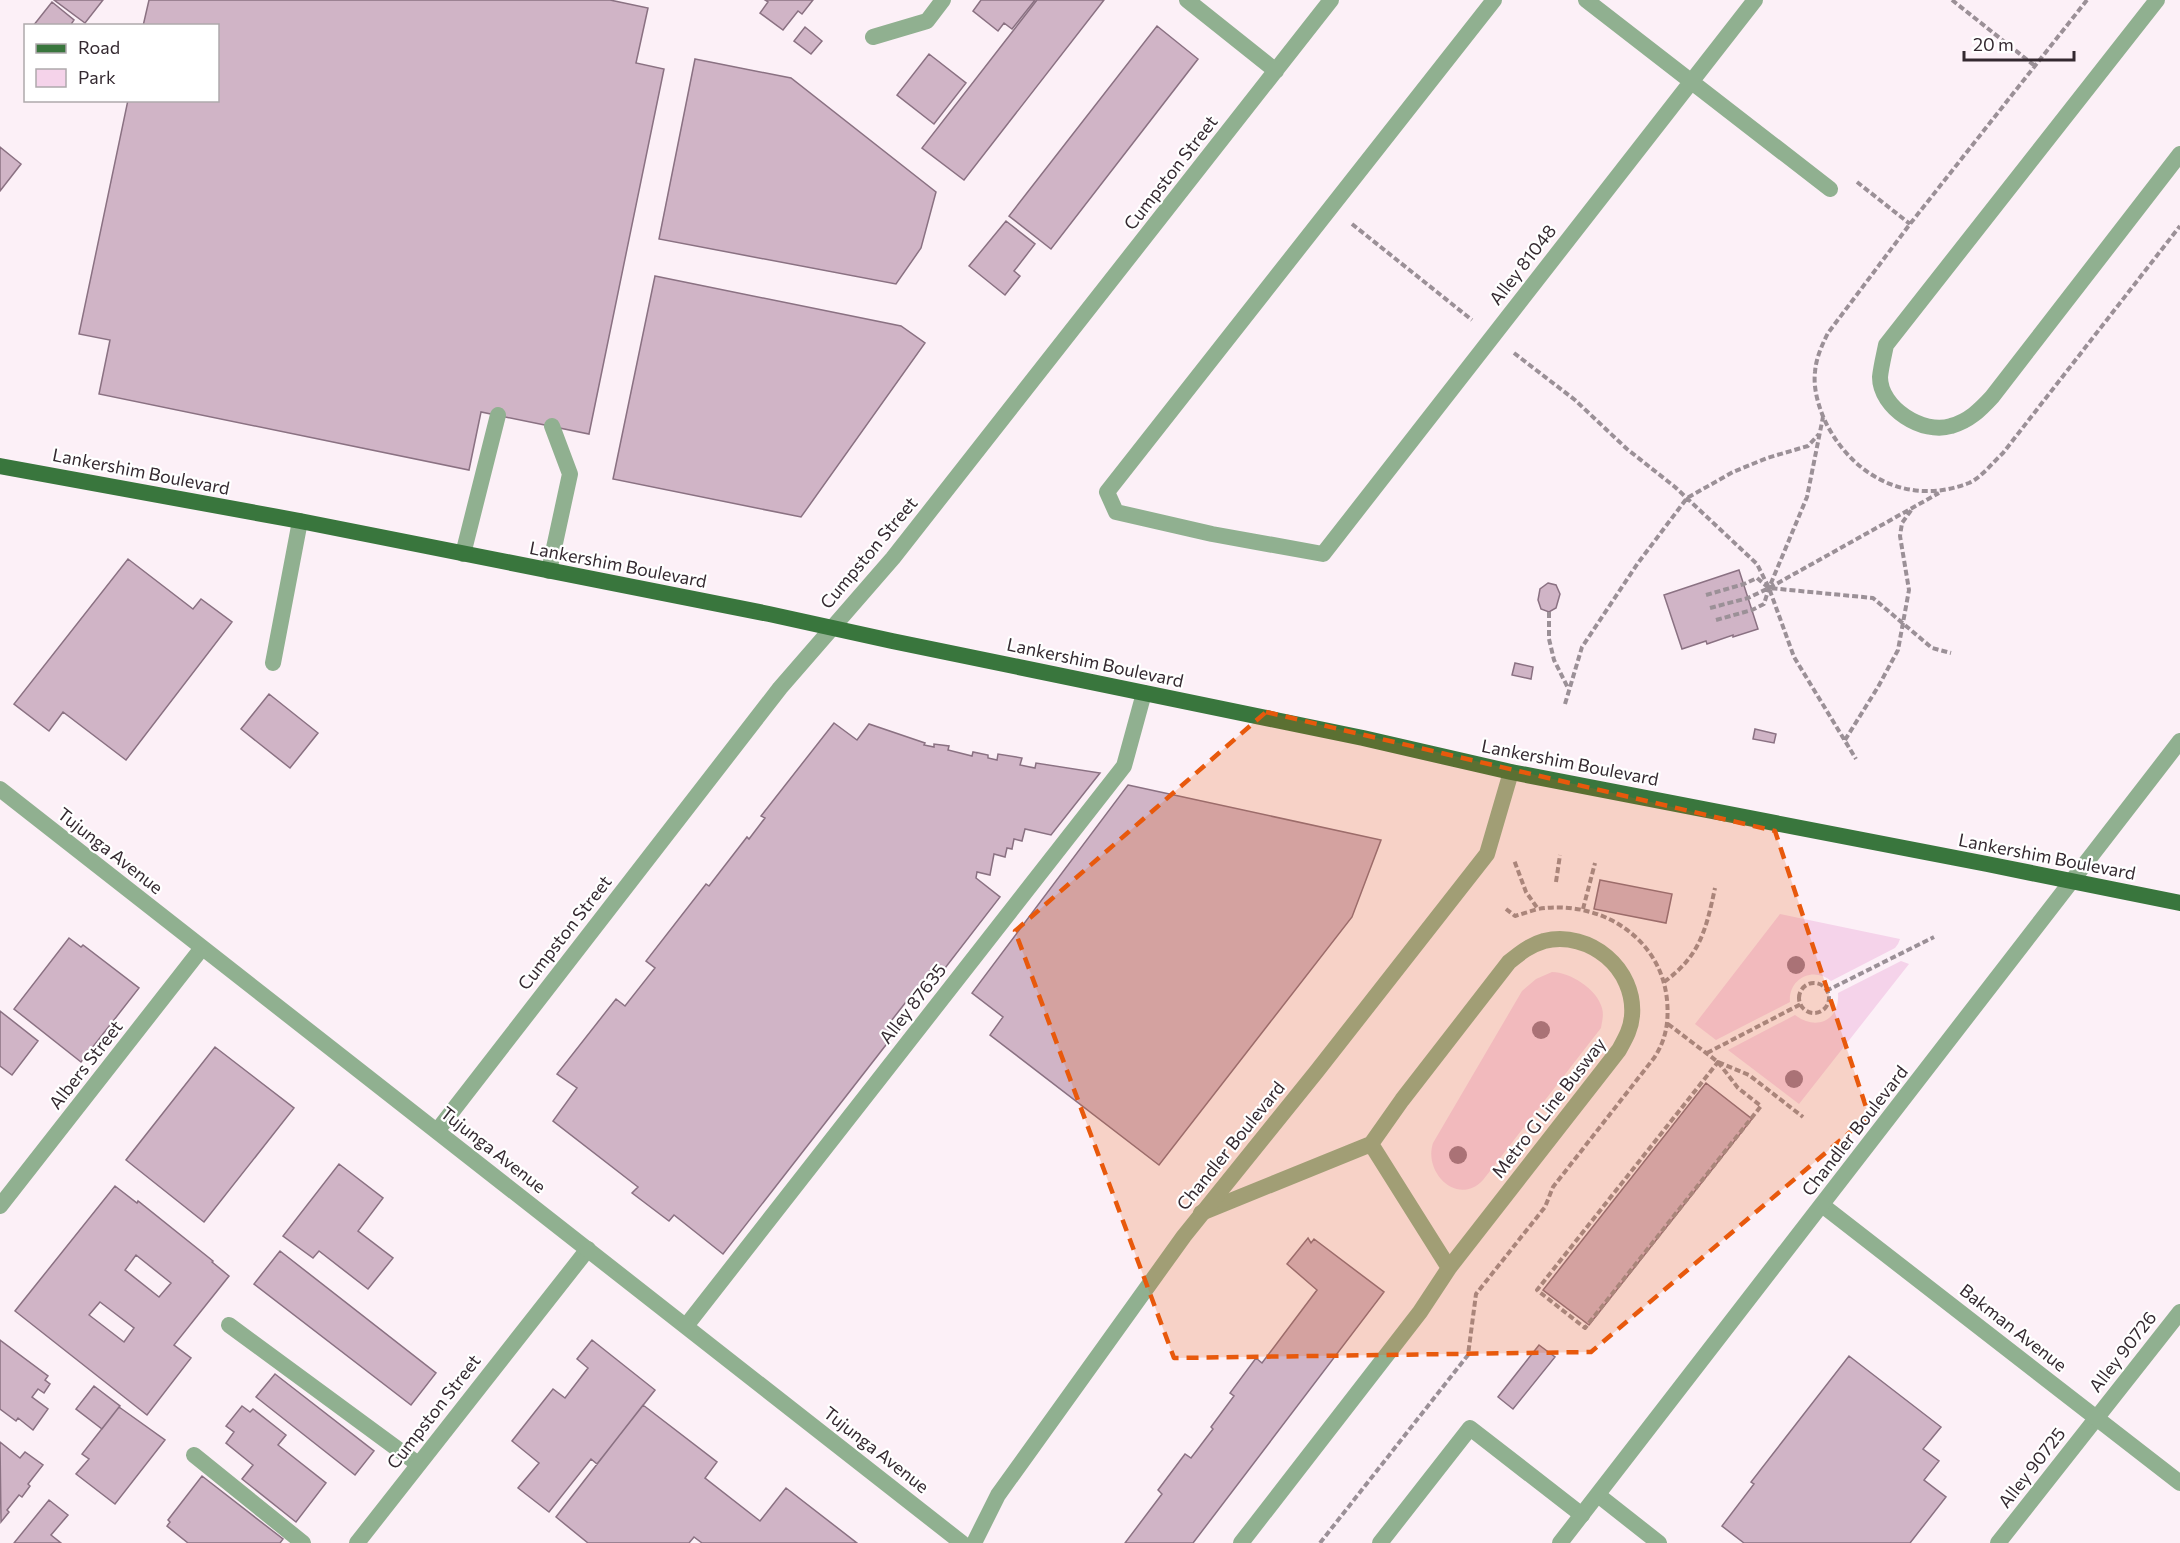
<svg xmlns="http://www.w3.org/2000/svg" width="2180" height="1543" viewBox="0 0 2180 1543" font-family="Commissioner,sans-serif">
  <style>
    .green { fill: #f5d3ea }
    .building { fill: #d0b4c6; stroke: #8a7182; stroke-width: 1.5; fill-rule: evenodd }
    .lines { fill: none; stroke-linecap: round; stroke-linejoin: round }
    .path { stroke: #9b9097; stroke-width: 4; stroke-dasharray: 6 3; stroke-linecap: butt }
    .service { stroke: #90b090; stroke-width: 16 }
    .minor { stroke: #90b090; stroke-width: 16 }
    .tertiary { stroke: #90b090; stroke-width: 16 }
    .primary { stroke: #39763d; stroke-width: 16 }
    .tree { fill: #9b7891 }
    .marked { fill: #e8590c; fill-opacity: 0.2; stroke: #e8590c; stroke-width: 4.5; stroke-dasharray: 12 8; stroke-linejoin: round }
    .labels { text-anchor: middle; stroke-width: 4.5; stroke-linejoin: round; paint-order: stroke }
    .street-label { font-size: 18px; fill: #342930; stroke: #fff }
  </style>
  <rect width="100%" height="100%" fill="#fcf0f7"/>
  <!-- green -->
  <path class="green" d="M 1780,914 L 1900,939 L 1898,944 L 1895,948 L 1831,981 C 1813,966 1788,979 1790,1002 L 1716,1040 L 1695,1024 Z
    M 1901,961 L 1909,964 L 1799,1104 L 1728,1050 L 1795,1015 C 1816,1031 1840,1021 1838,993 Z
    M 1552,972 C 1570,972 1597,989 1602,1008 C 1604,1015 1602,1021 1601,1028 L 1483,1180 C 1458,1207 1423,1173 1433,1143 L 1522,991 L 1536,979 Z"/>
  <!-- building -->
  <path class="building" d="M 54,0 L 103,0 L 85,23 Z
    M 149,0 L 610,0 L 648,8 L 636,63 L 664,69 L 589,434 L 481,412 L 469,470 L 99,394 L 110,340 L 79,334 L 128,100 L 218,100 L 218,26 L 143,26 Z
    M 765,0 L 813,0 L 802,14 L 798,11 L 783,30 L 760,13 L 768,2 Z
    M 981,0 L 1035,0 L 1012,29 L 1004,23 L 998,31 L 973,11 Z
    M 1037,0 L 1104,0 L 964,180 L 922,148 Z
    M 52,2 L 74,20 L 70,26 L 33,26 Z
    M 1157,26 L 1198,59 L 1051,249 L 1009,216 Z
    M 805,27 L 822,41 L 811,54 L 794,41 Z
    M 929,54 L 966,83 L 934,124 L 897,95 Z
    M 695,59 L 791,78 L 936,192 L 921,248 L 896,284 L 659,239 Z
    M 0,147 L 21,164 L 0,191 Z
    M 1006,221 L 1035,244 L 1014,271 L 1020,276 L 1005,295 L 969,266 Z
    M 655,276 L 901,326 L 925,343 L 801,517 L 613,479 Z
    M 128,559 L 193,609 L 201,599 L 232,622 L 126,760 L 63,712 L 49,731 L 14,704 Z
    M 1739,570 L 1758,629 L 1733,637 L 1733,635 L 1707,644 L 1706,641 L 1682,649 L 1664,595 Z
    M 1548,583 L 1556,585 L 1560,594 L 1556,608 L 1549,612 L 1541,609 L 1538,600 L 1540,589 Z
    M 1515,663 L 1533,667 L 1531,679 L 1512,675 Z
    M 269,694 L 318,733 L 290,768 L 241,729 Z
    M 834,723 L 857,740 L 869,724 L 925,743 L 924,745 L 934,747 L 934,744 L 949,746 L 948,750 L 972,756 L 973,752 L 988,755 L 988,758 L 997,760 L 998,754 L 1022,758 L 1020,765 L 1035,768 L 1036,763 L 1100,773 L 1051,835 L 1025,829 L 1022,841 L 1014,839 L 1012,849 L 1007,848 L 1005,857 L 994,854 L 990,875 L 977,872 L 976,878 L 1000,897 L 942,972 L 934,966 L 888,1025 L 896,1032 L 723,1254 L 674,1215 L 669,1221 L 632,1193 L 638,1187 L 553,1121 L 577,1088 L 557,1074 L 616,999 L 625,1006 L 655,968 L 646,961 L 706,884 L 709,886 L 747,837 L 749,839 L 765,818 L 761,816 Z
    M 1755,729 L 1776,734 L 1774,743 L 1753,739 Z
    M 1128,785 L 1381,840 L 1352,917 L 1159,1165 L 990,1035 L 1003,1017 L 972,993 Z
    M 1600,880 L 1672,894 L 1666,923 L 1594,909 Z
    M 69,938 L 81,947 L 83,945 L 139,988 L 81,1062 L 14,1009 Z
    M 0,1011 L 38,1041 L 12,1075 L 0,1066 Z
    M 215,1047 L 294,1108 L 204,1222 L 126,1160 Z
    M 1706,1083 L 1752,1119 L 1589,1325 L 1543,1290 Z
    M 339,1164 L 383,1198 L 358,1231 L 393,1258 L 368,1289 L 319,1251 L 313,1258 L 283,1236 Z
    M 115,1186 L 137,1203 L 138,1201 L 213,1261 L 212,1262 L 229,1276 L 174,1345 L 191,1358 L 147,1415 L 15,1311 ZM 136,1255 L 171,1283 L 159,1297 L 125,1270 ZM 100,1302 L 134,1328 L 124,1342 L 89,1315 Z
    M 1308,1238 L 1311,1243 L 1314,1239 L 1384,1292 L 1193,1543 L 1125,1543 L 1162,1494 L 1158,1490 L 1185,1454 L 1191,1458 L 1213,1429 L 1211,1427 L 1234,1396 L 1230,1393 L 1256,1358 L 1262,1363 L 1317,1290 L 1287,1264 Z
    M 280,1251 L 436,1373 L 411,1405 L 254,1284 Z
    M 0,1340 L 48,1376 L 45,1380 L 50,1384 L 44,1393 L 38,1389 L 32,1397 L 48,1409 L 33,1430 L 18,1418 L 16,1421 L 0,1409 Z
    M 592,1340 L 655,1390 L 597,1464 L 591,1459 L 549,1512 L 518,1488 L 539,1463 L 512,1441 L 553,1389 L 565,1398 L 588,1368 L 577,1359 Z
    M 1539,1345 L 1555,1357 L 1513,1409 L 1498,1397 Z
    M 1849,1356 L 1941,1427 L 1923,1449 L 1939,1461 L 1924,1480 L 1946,1497 L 1910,1543 L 1744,1543 L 1722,1526 L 1754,1484 L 1751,1482 Z
    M 275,1374 L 374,1451 L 355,1475 L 256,1397 Z
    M 94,1386 L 120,1406 L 102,1429 L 76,1409 Z
    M 643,1405 L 717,1462 L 705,1478 L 760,1521 L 786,1488 L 857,1543 L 702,1543 L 694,1537 L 689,1543 L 588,1543 L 556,1517 Z
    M 242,1406 L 250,1412 L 253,1409 L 286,1435 L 278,1445 L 326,1483 L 296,1522 L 242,1479 L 253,1465 L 226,1443 L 234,1432 L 226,1426 Z
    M 119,1407 L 165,1440 L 115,1504 L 76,1474 L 89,1459 L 82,1454 Z
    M 0,1442 L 20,1458 L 25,1452 L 43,1465 L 28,1484 L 30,1486 L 22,1497 L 19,1495 L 7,1510 L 9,1512 L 1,1522 Z
    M 202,1476 L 283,1539 L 280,1543 L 188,1543 L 167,1526 L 170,1522 L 168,1520 Z
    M 49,1500 L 68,1515 L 51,1535 L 61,1543 L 14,1543 Z"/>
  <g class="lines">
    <!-- path -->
    <path class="path" d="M 1952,0 L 2035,66
      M 2087,0 L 1910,224 L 1828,333 C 1822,345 1816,358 1815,372 C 1813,389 1819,409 1827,425 C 1855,478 1910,506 1969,483 C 1981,478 1993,462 2003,453 L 2180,226
      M 1857,182 L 1910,224
      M 1352,224 L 1472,320
      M 1514,353 L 1575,400 L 1627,449 L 1675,487 L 1757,564 L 1769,588 L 1794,657 L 1856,759
      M 1706,595 L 1744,584 L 1757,578 L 1769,588 L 1873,598 L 1932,648 L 1951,653
      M 1710,608 L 1748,598 L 1769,588 L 1939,493
      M 1549,612 L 1549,639 L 1554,660 L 1568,688
      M 1716,620 L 1752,610 L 1764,604 L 1769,588 L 1807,497 L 1823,417
      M 1565,704 L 1582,647 L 1638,563 L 1687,498 L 1733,472 L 1767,458 L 1808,446 L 1819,434
      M 1845,740 L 1878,687 L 1898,650 L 1909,590 L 1900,536 L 1902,523 L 1912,509
      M 1556,882 L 1560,855
      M 1506,909 L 1515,916 L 1538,909
      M 1583,909 L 1595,863
      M 1664,982 C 1700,956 1706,930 1715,888
      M1799 998a15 15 0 1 1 30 0a15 15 0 1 1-30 0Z
      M 1826,991 L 1934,937
      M 1668,1024 L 1718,1062 L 1749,1075 L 1803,1117
      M 1707,1053 L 1801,1004
      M 1718,1062 L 1738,1088 L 1761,1106 L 1585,1328 L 1537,1290 Z
      M 1320,1543 L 1468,1355 L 1476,1294 L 1545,1207 L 1553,1187 L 1654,1058 C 1666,1040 1669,1022 1667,1000 C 1661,937 1599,899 1538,909 L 1526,892 L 1514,860"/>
    <!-- service -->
    <path class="service" d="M 1494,0 L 1107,492 L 1116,512 L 1212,534 L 1323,554 L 1755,0
      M 1586,0 L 1830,189
      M 2157,0 L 1886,345 C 1884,355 1881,367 1880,377 C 1880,408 1923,435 1951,426 C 1969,421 1980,410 1992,397 L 2180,154
      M 873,37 L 927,21 L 943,0
      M 463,554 L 498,415
      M 549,571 L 570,474 L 552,426
      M 273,663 L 300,521
      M 1371,1144 L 1449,1268
      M 1201,1213 L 1371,1144
      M 229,1325 L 418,1464
      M 686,1326 L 1124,766 L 1144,693
      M 194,1455 L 303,1543
      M 1598,1495 L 1659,1543
      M 1241,1543 L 1420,1312 L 1449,1268 L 1619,1050 C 1625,1039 1631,1029 1632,1016 C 1636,969 1590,930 1544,941 C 1530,945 1520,953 1509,962 L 1402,1100 L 1371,1144
      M 1380,1543 L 1470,1428 L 1582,1515
      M 1998,1543 L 2180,1312"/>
    <!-- minor -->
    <path class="minor" d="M 1187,0 L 1276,71
      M 437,1131 L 780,688 L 893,558 L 1331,0
      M 1822,1205 L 2180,1483
      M 0,1206 L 202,948
      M 357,1543 L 588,1249"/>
    <!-- tertiary -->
    <path class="tertiary" d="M 0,789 L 962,1543
      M 974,1543 L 998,1495 L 1184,1236 L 1317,1071 L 1487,854 L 1511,772
      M 1560,1543 L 2180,741"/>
    <!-- primary -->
    <path class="primary" d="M 0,466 L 300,521 L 769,614 L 892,641 L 1363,738 L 1511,772 L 1987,864 L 2180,903"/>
  </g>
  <!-- trees -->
  <g class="tree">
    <circle cx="1796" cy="965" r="9"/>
    <circle cx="1541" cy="1030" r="9"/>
    <circle cx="1794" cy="1079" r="9"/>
    <circle cx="1458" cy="1155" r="9"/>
  </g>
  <!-- marked area -->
  <path class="marked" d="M 1266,712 L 1775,831 L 1869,1116 L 1591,1352 L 1174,1358 L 1015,931 Z"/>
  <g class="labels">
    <!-- street labels -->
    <g class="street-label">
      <text transform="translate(1171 173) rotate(-52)" y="6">Cumpston Street</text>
      <text transform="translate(1523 265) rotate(-52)" y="6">Alley 81048</text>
      <text transform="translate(141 472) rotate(11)" y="6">Lankershim Boulevard</text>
      <text transform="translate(869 553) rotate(-50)" y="6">Cumpston Street</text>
      <text transform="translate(618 565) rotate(11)" y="6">Lankershim Boulevard</text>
      <text transform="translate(1095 663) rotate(12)" y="6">Lankershim Boulevard</text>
      <text transform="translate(1570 763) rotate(11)" y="6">Lankershim Boulevard</text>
      <text transform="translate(110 851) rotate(38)" y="6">Tujunga Avenue</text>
      <text transform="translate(2047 857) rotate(11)" y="6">Lankershim Boulevard</text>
      <text transform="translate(565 933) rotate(-52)" y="6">Cumpston Street</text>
      <text transform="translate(913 1004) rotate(-52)" y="6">Alley 87635</text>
      <text transform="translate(86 1065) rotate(-52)" y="6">Albers Street</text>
      <text transform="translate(1549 1108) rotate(-52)" y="6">Metro G Line Busway</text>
      <text transform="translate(1855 1131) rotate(-52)" y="6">Chandler Boulevard</text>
      <text transform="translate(1231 1146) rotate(-51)" y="6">Chandler Boulevard</text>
      <text transform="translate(493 1150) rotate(38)" y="6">Tujunga Avenue</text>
      <text transform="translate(2013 1328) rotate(38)" y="6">Bakman Avenue</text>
      <text transform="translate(2123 1352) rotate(-52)" y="6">Alley 90726</text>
      <text transform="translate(434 1412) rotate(-52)" y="6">Cumpston Street</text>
      <text transform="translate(876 1450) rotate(38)" y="6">Tujunga Avenue</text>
      <text transform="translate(2032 1468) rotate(-52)" y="6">Alley 90725</text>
    </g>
  </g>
  <!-- legend -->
  <rect x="24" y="24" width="195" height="78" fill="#ffffff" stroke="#aea9ac" stroke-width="1.5"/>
  <rect x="36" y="44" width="30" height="9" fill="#39763d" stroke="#aea9ac" stroke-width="1.5"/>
  <text x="78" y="54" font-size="18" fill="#342930">Road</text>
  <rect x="36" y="69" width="30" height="18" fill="#f5d3ea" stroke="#aea9ac" stroke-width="1.5"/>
  <text x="78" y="84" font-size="18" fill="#342930">Park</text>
  <!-- scale -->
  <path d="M1964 51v9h110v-9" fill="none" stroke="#342930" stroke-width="3"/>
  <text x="1973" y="51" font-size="18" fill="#342930" stroke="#ffffff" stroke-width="4.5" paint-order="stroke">20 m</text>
</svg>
